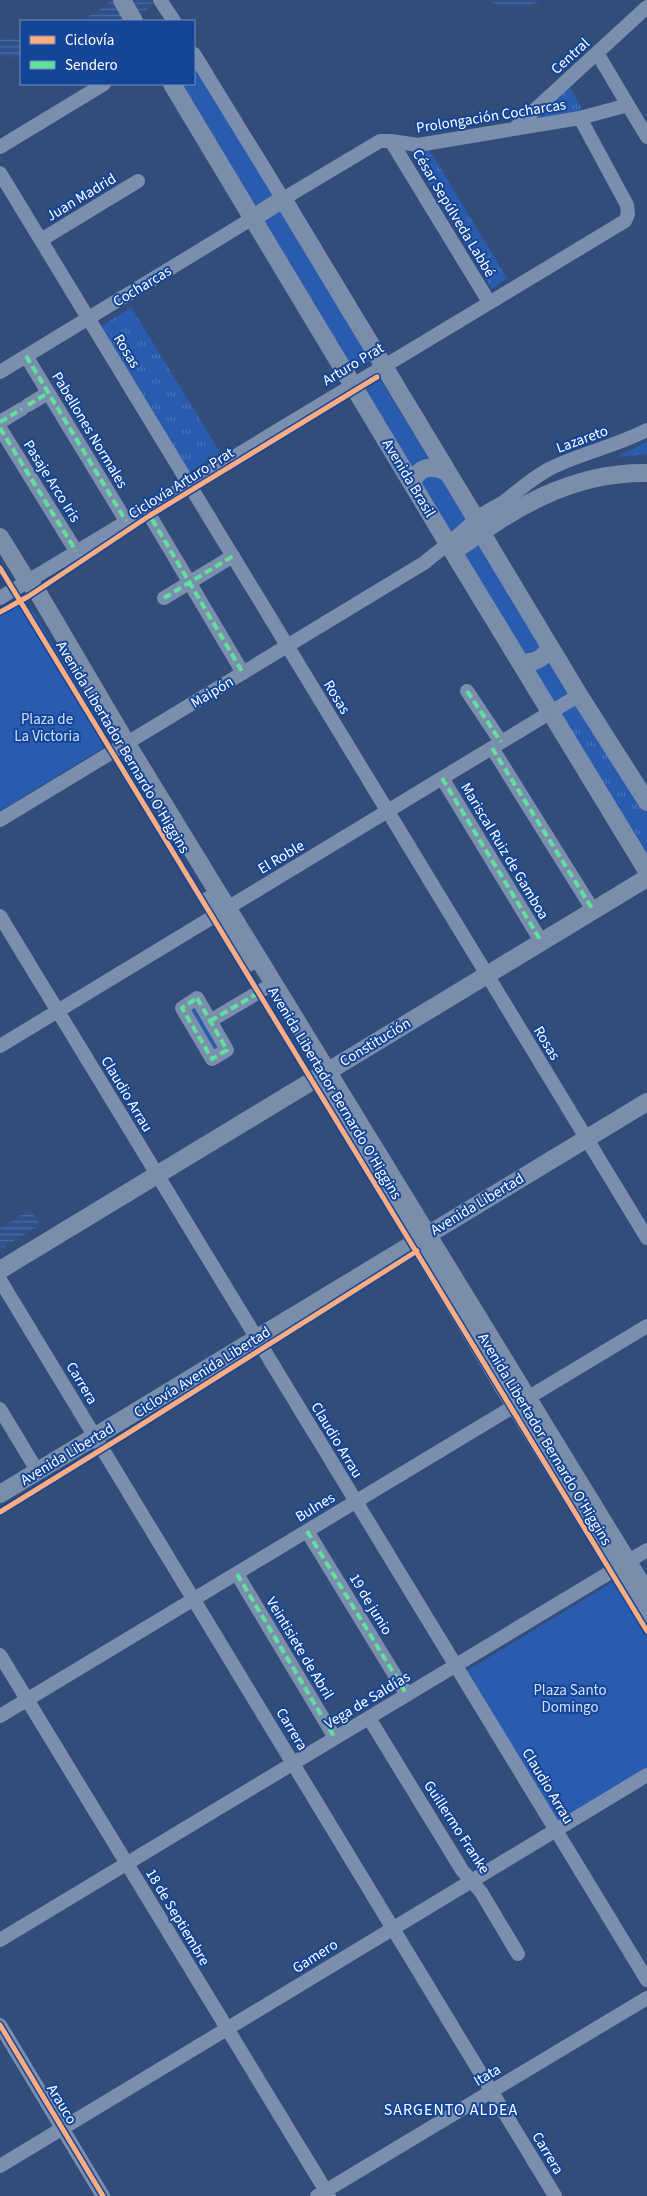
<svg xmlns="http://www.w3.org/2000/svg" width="647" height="2196" viewBox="0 0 647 2196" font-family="'Source Sans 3',sans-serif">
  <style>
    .grass { fill: url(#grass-tufts) }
    .park { fill: #295cae }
    .water { fill: url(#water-rules) }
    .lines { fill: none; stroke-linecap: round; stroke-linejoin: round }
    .minor { stroke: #7c8ead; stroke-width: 14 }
    .major { stroke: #7a8daa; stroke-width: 18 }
    .quiet { stroke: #60e19b; stroke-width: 4; stroke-dasharray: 8 4; stroke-linecap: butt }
    .cycleway-casing { stroke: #154597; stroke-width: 8 }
    .cycleway { stroke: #ffac80; stroke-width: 5 }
    .labels { text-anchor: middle; stroke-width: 4; stroke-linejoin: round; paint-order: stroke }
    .street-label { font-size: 15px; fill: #fff; stroke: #154597 }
    .park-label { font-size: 15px; fill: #cee0fc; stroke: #154597 }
    .neighbourhood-label { font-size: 16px; letter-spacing: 1px; fill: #fff; stroke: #154597 }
  </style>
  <defs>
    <pattern id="grass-tufts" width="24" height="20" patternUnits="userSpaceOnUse" patternTransform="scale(1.25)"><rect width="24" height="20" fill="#295cae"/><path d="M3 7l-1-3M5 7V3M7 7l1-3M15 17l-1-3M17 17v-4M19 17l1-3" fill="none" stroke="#4974ba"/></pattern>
    <pattern id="water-rules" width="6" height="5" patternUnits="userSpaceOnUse" patternTransform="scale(1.25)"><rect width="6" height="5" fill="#2e518d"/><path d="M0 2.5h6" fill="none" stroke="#4d6b9e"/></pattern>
  </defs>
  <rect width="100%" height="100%" fill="#324d7a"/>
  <!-- grass -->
  <path class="grass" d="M 570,87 L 584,113 L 532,121 Z
    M 429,149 L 507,278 L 492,289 L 414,159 L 416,153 Z
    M 131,307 L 220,452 L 191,471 L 186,470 L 101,330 L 102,326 Z
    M 647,442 L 647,454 L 617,457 Z
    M 576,701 L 647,813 L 647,862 L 556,714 Z"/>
  <!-- park -->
  <path class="park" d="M 194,62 L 275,194 L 253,208 L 182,84 L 194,84 Z
    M 282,210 L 371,360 L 353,371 L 263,222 Z
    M 378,376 L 468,522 L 447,536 L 357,389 Z
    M 480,542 L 570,692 L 550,704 L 459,555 Z
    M 19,604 L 33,611 L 106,735 L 103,748 L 0,811 L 0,615 Z
    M 197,1001 L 225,1050 L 213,1057 L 185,1008 Z
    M 616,1580 L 647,1631 L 647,1771 L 557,1826 L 463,1673 Z"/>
  <!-- water -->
  <path class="water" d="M 112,0 L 115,0 L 127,18 L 121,21 L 79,21 L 98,11 Z
    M 133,0 L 155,0 L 143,15 Z
    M 486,0 L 541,0 C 527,11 500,8 486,0 Z
    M 0,37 L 21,39 L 21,59 L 0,57 Z
    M 30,1210 L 40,1225 L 2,1248 L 0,1245 L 0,1228 Z"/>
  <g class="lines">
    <!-- minor -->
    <path class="minor" d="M 160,0 L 174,21
      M 597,53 L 647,137
      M 194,54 L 283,199 L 380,141 L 391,141 L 418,145 L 580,118 L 628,105
      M 515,128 L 647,7
      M 391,141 L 489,302
      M 0,147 L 104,84
      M 0,173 L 647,1238
      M 41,240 L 138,181
      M 26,356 L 126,521
      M 0,372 L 253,218
      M 28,405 L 48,393
      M 0,422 L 22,409
      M 0,428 L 76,551
      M 146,509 L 243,673
      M 0,598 L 625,221 L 628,214 L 627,205 L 580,118
      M 164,598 L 233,556
      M 467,691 L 501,742
      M 492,748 L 593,910
      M 442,778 L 541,941
      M 0,820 L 424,563 C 441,549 460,535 476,519 C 484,512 496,507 505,501 C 520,489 534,477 551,468 C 582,453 616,446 647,430
      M 0,916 L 647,1980
      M 197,998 L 227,1050 L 212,1059 L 182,1008 Z
      M 210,1021 L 264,989
      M 0,1046 L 579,695
      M 0,1280 L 555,2196
      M 0,1409 L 38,1472
      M 307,1531 L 407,1695
      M 237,1574 L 335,1738
      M 0,1655 L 329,2196
      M 0,1716 L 647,1326
      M 369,1718 L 462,1870 L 481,1892 L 518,1954
      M 0,1940 L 647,1550
      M 0,2025 L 103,2196
      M 0,2166 L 647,1775
      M 317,2196 L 647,1998"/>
    <!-- major -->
    <path class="major" d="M 122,0 L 134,21
      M 172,84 L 447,542 L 647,871
      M 253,218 L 283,199 L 476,519 L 481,532 L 579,695 L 647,802
      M 412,483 C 419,466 432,464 448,473
      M 0,537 L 27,581 L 37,591 L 127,744 L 647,1593
      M 453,552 C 513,509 569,472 647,473
      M 520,662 C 533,664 544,659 550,647
      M 209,900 L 248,963
      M 324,1088 L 506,1391 L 647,1619
      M 0,1270 L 647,878
      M 0,1494 L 647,1102"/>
    <!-- quiet -->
    <path class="quiet" d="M 26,356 L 126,521
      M 28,405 L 48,393
      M 0,422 L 22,409
      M 0,428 L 76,551
      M 146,509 L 243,673
      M 164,598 L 233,556
      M 467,691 L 501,742
      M 492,748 L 593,910
      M 442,778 L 541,941
      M 197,998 L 227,1050 L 212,1059 L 182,1008 Z
      M 210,1021 L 262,991
      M 307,1531 L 407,1695
      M 237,1574 L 335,1738"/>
    <defs>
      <path id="cycleway" d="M 0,568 L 647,1631
        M 0,612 L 29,596 L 149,516 L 377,377
        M 0,1512 L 125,1435 L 417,1251
        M 0,2025 L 103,2196"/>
    </defs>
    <!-- cycleway casing -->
    <use href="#cycleway" class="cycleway-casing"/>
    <!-- cycleway -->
    <use href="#cycleway" class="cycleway"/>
  </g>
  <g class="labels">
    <!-- street labels -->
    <g class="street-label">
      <text transform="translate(570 56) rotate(-42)" y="5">Central</text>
      <text transform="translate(491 116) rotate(-9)" y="5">Prolongación Cocharcas</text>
      <text transform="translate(81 197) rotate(-31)" y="5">Juan Madrid</text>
      <text transform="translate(454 213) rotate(59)" y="5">César Sepúlveda Labbé</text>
      <text transform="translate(142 286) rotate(-31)" y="5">Cocharcas</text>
      <text transform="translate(127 351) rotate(59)" y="5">Rosas</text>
      <text transform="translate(353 364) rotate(-31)" y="5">Arturo Prat</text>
      <text transform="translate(90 430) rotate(59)" y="5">Pabellones Normales</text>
      <text transform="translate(582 439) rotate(-20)" y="5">Lazareto</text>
      <text transform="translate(409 478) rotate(59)" y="5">Avenida Brasil</text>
      <text transform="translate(52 481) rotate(58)" y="5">Pasaje Arco Iris</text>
      <text transform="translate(181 483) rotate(-32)" y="5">Ciclovía Arturo Prat</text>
      <text transform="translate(212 692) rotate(-31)" y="5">Maipón</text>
      <text transform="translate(337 697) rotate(59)" y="5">Rosas</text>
      <text transform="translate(123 747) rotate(59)" y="5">Avenida Libertador Bernardo O'Higgins</text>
      <text transform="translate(505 851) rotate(59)" y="5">Mariscal Ruiz de Gamboa</text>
      <text transform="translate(281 857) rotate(-31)" y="5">El Roble</text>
      <text transform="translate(375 1042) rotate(-31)" y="5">Constitución</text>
      <text transform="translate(547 1043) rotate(59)" y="5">Rosas</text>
      <text transform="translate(335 1093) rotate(59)" y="5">Avenida Libertador Bernardo O'Higgins</text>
      <text transform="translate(127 1094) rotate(59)" y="5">Claudio Arrau</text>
      <text transform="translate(477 1204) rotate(-31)" y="5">Avenida Libertad</text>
      <text transform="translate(202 1372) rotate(-32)" y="5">Ciclovía Avenida Libertad</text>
      <text transform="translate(82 1383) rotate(59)" y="5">Carrera</text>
      <text transform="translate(545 1439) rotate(59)" y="5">Avenida Libertador Bernardo O'Higgins</text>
      <text transform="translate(337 1440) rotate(59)" y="5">Claudio Arrau</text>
      <text transform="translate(67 1454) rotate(-31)" y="5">Avenida Libertad</text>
      <text transform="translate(315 1507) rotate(-31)" y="5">Bulnes</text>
      <text transform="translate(371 1604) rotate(59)" y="5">19 de junio</text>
      <text transform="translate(300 1648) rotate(59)" y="5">Veintisiete de Abril</text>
      <text transform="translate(367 1700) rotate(-31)" y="5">Vega de Saldías</text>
      <text transform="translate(292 1729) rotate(59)" y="5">Carrera</text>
      <text transform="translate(548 1786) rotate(59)" y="5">Claudio Arrau</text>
      <text transform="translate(457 1827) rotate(57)" y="5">Guillermo Franke</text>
      <text transform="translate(178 1917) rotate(59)" y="5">18 de Septiembre</text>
      <text transform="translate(315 1956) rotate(-32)" y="5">Gamero</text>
      <text transform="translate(487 2075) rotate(-31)" y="5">Itata</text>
      <text transform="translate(62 2104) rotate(59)" y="5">Arauco</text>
      <text transform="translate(548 2153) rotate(59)" y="5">Carrera</text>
    </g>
    <!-- park labels -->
    <g class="park-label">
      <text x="47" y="724">Plaza de<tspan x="47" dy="17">La Victoria</tspan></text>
      <text x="570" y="1695">Plaza Santo<tspan x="570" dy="17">Domingo</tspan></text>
    </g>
    <!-- neighbourhood labels -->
    <g class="neighbourhood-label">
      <text x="451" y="2115">SARGENTO ALDEA</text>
    </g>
  </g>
  <!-- legend -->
  <rect x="20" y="20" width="175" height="65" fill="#154597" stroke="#738fc1"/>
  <rect x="30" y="36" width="25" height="8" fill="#ffac80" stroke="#738fc1"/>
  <text x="65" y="45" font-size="15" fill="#ffffff">Ciclovía</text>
  <rect x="30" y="61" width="25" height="8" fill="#60e19b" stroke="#738fc1"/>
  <text x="65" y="70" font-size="15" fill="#ffffff">Sendero</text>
</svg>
